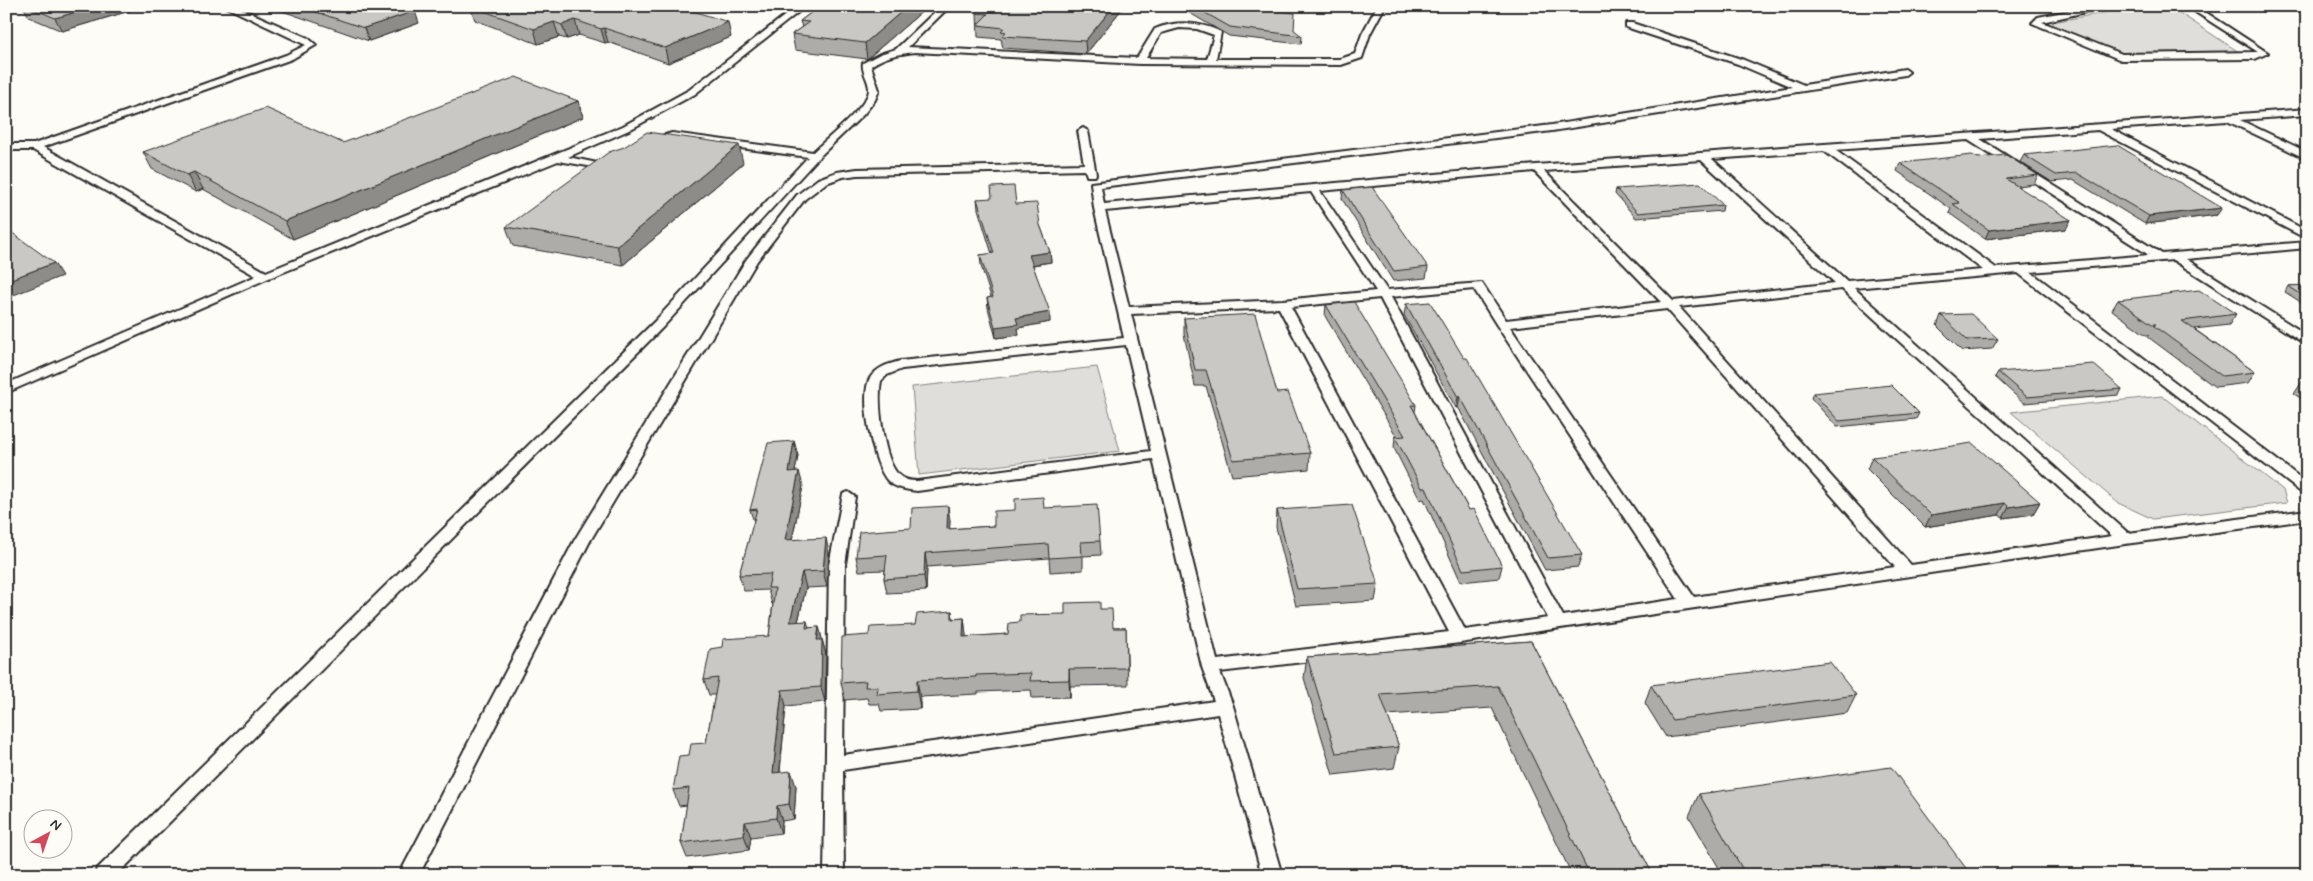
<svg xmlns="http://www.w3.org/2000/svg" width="2313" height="881" viewBox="0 0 2313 881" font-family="Mynerve,sans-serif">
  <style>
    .green { fill: #dfdeda; stroke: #858482 }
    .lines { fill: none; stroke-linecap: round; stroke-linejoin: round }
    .lane-casing { stroke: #2b2b2b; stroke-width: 4 }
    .lane { fill: #fdfcf7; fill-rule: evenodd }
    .wall { fill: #adaca9; stroke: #2b2b2b }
    .shaded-wall { fill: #8d8c89; stroke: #2b2b2b }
    .building { fill: #c9c8c4; stroke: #2b2b2b }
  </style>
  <rect width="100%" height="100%" fill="#fdfcf7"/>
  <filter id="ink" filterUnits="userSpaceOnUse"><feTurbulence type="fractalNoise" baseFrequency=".02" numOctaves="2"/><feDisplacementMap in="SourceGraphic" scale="10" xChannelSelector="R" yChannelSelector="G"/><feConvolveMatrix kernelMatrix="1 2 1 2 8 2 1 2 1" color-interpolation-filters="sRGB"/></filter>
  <g filter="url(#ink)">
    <!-- green -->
    <path class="green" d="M 2143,6 L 2169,6 L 2242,54 L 2134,58 L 2057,29 L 2052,22 Z
      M 1097,367 L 1120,451 L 919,475 L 912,387 Z
      M 2162,396 L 2283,490 L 2287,503 L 2153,519 L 2118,503 L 2011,412 Z"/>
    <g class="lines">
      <defs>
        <path id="lane" d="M 224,6 L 235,6 L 308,38 L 316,45 L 292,59 L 43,147 L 266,272 L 623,126 L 689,90 L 797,6 L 806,6 L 695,94 L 629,130 L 568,157 L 612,166 L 612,170 L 558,161 L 269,278 L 6,393 L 6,384 L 256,276 L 33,150 L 6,150 L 6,144 L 34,144 L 286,55 L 306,45 Z
          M 941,6 L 950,6 L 908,47 L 1137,58 L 1155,29 C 1176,20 1201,22 1221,32 L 1216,59 L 1340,59 L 1355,54 L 1362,34 L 1377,6 L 1385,6 L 1370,34 L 1362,58 L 1341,65 L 1140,64 L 915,52 C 899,54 884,56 871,66 L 879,90 L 875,100 L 863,115 L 819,157 L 663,327 L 117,875 L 94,875 L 97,869 L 655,321 L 808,157 L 672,139 L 654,144 L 649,141 L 651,139 L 672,133 L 813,152 C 825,140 870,105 869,89 C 869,80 861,71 863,63 L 880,54 L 896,49 ZM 1179,28 L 1197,29 L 1214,35 L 1207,59 L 1146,58 L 1161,33 Z
          M 2094,6 L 2112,6 L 2042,22 L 2122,54 L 2258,52 L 2186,6 L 2196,6 L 2268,53 L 2255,59 L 2121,60 L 2032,23 L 2038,17 Z
          M 1626,23 L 1632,23 L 1744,60 L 1804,85 L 1905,69 L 1909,72 L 1905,75 L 1552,131 L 1101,187 L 1104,204 L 1536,165 L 2307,109 L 2307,115 L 2240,120 L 2307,152 L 2307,159 L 2227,121 L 2111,129 L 2307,231 L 2307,239 L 2098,130 L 1980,139 L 2162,254 L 2307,242 L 2307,248 L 2186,259 L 2307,335 L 2307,345 L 2173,260 L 2031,272 L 2307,483 L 2307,495 L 2302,493 L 2018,273 L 1854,288 L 2128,533 L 2307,510 L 2307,520 L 2125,544 L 1460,643 L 1220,672 L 1233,706 L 1282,875 L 1262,875 L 1218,714 L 843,770 L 844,875 L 824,875 L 829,565 L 843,494 L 848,492 L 855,497 L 845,565 L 843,755 L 1214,701 L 1202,667 L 1153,459 L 917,491 C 908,490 895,488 888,481 C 873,466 859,396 870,378 C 877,367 889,364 900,361 L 1124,338 L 1094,208 L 1091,183 L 1552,125 L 1792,87 L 1738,64 L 1626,27 ZM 1968,140 L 2149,255 L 1996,268 L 1835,150 ZM 1824,151 L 1983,270 L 1847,281 L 1712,159 ZM 1701,160 L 1835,283 L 1673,301 L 1544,171 ZM 1534,171 L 1661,302 L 1506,320 L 1482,283 L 1387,290 L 1320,191 ZM 1311,192 L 1376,291 L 1283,300 L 1129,307 L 1105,211 ZM 1474,289 L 1496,324 L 1678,599 L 1563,616 L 1391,297 ZM 1842,289 L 2112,536 L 1911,565 L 1679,307 ZM 1380,298 L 1548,618 L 1465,630 L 1291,307 ZM 1279,308 L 1449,632 L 1217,660 L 1131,314 ZM 1667,309 L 1895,567 L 1694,597 L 1510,327 ZM 1126,345 L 1151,451 L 917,481 C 910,481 904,480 899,475 C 883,461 877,401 881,381 L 887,375 L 902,369 Z
          M 1083,128 L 1088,131 L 1096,174 L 1095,176 L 1087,176 L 1085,170 L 857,175 L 843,177 L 826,183 L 805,199 L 757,261 L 590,541 L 419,875 L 399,875 L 574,541 L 746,260 L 797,195 L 818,179 L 837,172 L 857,169 L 1084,164 L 1078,131 Z"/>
      </defs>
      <!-- lane casing -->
      <use href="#lane" class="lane-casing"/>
      <!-- lane -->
      <use href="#lane" class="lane"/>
    </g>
    <!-- wall -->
    <path class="wall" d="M 23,6 L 146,6 L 62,31 L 29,17 Z
      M 268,6 L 400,6 L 419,23 L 369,41 Z
      M 470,6 L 731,37 L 668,63 L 608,42 L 605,43 L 579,35 L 567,39 L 559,37 L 538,44 L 475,20 Z
      M 820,6 L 925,6 L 925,9 L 867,59 L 795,50 L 792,34 L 802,27 L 800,21 Z
      M 1181,6 L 1239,6 L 1294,31 L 1302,36 L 1301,44 L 1229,36 L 1181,8 Z
      M 1121,10 L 1086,54 L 1003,48 L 1001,39 L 978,37 L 977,13 Z
      M 578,101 L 583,117 L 293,239 L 203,189 L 196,192 L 152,169 L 143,152 L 343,143 Z
      M 2024,155 L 2217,215 L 2145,224 L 2073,180 L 2052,182 L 2020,162 Z
      M 1978,158 L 2038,175 L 2034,184 L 2018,186 L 2066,229 L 1985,239 L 1949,213 L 1951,209 L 1897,171 L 1900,163 Z
      M 743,163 L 623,265 L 513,246 L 506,227 Z
      M 1616,189 L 1723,205 L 1722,211 L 1636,218 L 1615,194 Z
      M 1343,190 L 1428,267 L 1426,278 L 1393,281 L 1342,199 Z
      M 977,199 L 1016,204 L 1040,225 L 1050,252 L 1051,262 L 1033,265 L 1050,322 L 1018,328 L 1019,335 L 996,338 L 988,308 L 987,298 L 991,297 L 981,266 L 980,255 L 992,254 L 978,209 Z
      M 2307,285 L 2307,306 L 2285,292 L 2288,286 Z
      M 2118,300 L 2236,314 L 2229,325 L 2194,329 L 2255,372 L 2248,383 L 2215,387 L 2148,337 L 2150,335 L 2146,335 L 2112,310 Z
      M 1406,304 L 1582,555 L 1578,567 L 1545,570 L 1458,407 L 1456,408 L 1404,315 Z
      M 1326,305 L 1416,405 L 1415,412 L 1469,510 L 1502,566 L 1499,578 L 1461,582 L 1424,499 L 1420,500 L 1394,448 L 1395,437 L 1397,437 L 1325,316 Z
      M 1941,315 L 1998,339 L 1992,349 L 1962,351 L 1937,326 Z
      M 1184,318 L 1277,393 L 1310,453 L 1309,469 L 1232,476 L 1206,386 L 1195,386 L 1184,334 Z
      M 1998,372 L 2122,389 L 2119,395 L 2024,403 L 1995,377 Z
      M 2307,374 L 2307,402 L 2294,394 Z
      M 1813,393 L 1919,413 L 1916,419 L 1837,427 L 1811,398 Z
      M 794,441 L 798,456 L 795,471 L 803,486 L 792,539 L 829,553 L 827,587 L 806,588 L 798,622 L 807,621 L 809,628 L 819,627 L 826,655 L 825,702 L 786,706 L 780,772 L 796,786 L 794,819 L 782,821 L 781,833 L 751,837 L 749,850 L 687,858 L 681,843 L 687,805 L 679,806 L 673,790 L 689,755 L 706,743 L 715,695 L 709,695 L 704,680 L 722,647 L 769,636 L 773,603 L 772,604 L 768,590 L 744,591 L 739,575 L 754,522 L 750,510 Z
      M 1872,457 L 2040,502 L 2033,514 L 2003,518 L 1999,515 L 1925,527 L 1867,469 Z
      M 1044,508 L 1100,541 L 1101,555 L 1083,556 L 1083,570 L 1050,572 L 1049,558 L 927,567 L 926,591 L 887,593 L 884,579 L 885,570 L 859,571 L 856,557 L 911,528 L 950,521 L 949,529 L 994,526 Z
      M 1277,510 L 1378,584 L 1375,601 L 1296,606 L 1276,527 Z
      M 1101,609 L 1113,628 L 1126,628 L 1128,685 L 1070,686 L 1070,697 L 1032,698 L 1031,690 L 978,692 L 978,694 L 920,697 L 920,709 L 881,711 L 879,704 L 869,704 L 867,698 L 845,700 L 841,683 L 869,635 L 915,625 L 952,611 L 953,619 L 964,618 L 966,637 L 1008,634 L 1020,622 L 1065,614 Z
      M 1531,641 L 1653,875 L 1572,875 L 1492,708 L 1387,715 L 1399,747 L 1394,768 L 1333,775 L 1304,678 L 1307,657 Z
      M 1651,685 L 1856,695 L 1847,713 L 1666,737 L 1645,703 Z
      M 1699,794 L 1971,875 L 1723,875 L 1689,816 Z"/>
    <!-- shaded-wall -->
    <path class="shaded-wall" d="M 98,6 L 146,6 L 62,31 L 55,18 Z
      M 908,6 L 925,6 L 925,9 L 867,59 L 865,43 Z
      M 1114,6 L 1121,6 L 1121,10 L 1086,54 L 1085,41 Z
      M 415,11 L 419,23 L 369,41 L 364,28 Z
      M 575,20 L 579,35 L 567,39 L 562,25 Z
      M 554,22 L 559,37 L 538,44 L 534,29 Z
      M 728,22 L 731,37 L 668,63 L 665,48 Z
      M 604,28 L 608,42 L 605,43 L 601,29 Z
      M 578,101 L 583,117 L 293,239 L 285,221 Z
      M 739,145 L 743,163 L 623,265 L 617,246 Z
      M 194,172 L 203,189 L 196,192 L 187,175 Z
      M 2222,208 L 2217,215 L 2145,224 L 2149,216 Z
      M 2071,220 L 2066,229 L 1985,239 L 1989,230 Z
      M 1050,252 L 1051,262 L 1030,265 L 1029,255 Z
      M 54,263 L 62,276 L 6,298 L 6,281 Z
      M 1050,312 L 1050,322 L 1018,328 L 1019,335 L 996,338 L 995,327 L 1016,318 Z
      M 1460,396 L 1458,407 L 1456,408 L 1458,397 Z
      M 794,441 L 798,456 L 792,487 L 789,472 Z
      M 799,471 L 803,486 L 789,555 L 785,540 Z
      M 2040,502 L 2033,514 L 2003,518 L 2009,507 Z
      M 2005,503 L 1999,515 L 1925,527 L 1931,515 Z
      M 948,506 L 950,521 L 949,543 L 947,529 Z
      M 826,538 L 829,553 L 827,587 L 823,571 Z
      M 925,553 L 927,567 L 926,591 L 924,576 Z
      M 802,572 L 806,588 L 794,638 L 790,622 Z
      M 964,618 L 966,635 L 965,654 L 963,637 Z
      M 819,627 L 826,655 L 825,702 L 821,687 L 817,640 Z
      M 1069,669 L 1070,686 L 1070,697 L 1069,680 Z
      M 917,680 L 920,697 L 920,709 L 917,691 Z
      M 782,690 L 786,706 L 778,789 L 773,773 Z
      M 791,771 L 796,786 L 794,819 L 789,804 Z
      M 777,806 L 782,821 L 781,833 L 776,818 Z
      M 745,822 L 751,837 L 749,850 L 744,835 Z"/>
    <!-- building -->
    <path class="building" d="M 27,6 L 98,6 L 55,18 Z
      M 298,6 L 400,6 L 415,11 L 364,28 Z
      M 470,6 L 677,6 L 728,22 L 665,48 L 604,28 L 601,29 L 575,20 L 562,25 L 554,22 L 534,29 Z
      M 820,6 L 908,6 L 865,43 L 792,34 L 809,22 L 800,21 Z
      M 983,6 L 1114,6 L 1085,41 L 1002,36 L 1006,32 L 1001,31 L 1004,28 L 977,25 L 988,14 L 977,13 Z
      M 1193,6 L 1239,6 L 1295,13 L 1294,30 L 1302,36 L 1230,27 Z
      M 516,77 L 578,101 L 285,221 L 194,172 L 187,175 L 143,152 L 266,108 L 343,143 Z
      M 647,132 L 739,145 L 617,246 L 506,227 L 609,152 L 624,147 Z
      M 2117,145 L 2222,208 L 2149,216 L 2077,173 L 2056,175 L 2024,155 Z
      M 1972,155 L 1978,158 L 2006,155 L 2038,175 L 2006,179 L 2071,220 L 1989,230 L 1953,204 L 1960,203 L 1900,163 Z
      M 1700,183 L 1723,205 L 1638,213 L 1616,189 Z
      M 1014,186 L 1016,204 L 1037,203 L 1040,225 L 1050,252 L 1029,255 L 1050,312 L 1016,318 L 1018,324 L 995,327 L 987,298 L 993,297 L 980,255 L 994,253 L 977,199 L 992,198 L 991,187 Z
      M 1372,187 L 1428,267 L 1394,271 L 1343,190 Z
      M 11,232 L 54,263 L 6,281 L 6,234 Z
      M 2307,285 L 2307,298 L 2288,286 Z
      M 2199,290 L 2236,314 L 2182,321 L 2255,372 L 2222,376 L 2154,326 L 2156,324 L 2152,324 L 2118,300 Z
      M 1354,302 L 1416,405 L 1411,405 L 1469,510 L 1474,509 L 1502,566 L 1463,570 L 1426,488 L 1422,488 L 1395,437 L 1405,436 L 1326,305 Z
      M 1430,302 L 1464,358 L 1467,358 L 1582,555 L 1548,558 L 1460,396 L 1458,397 L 1406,304 Z
      M 1255,314 L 1277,393 L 1288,392 L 1310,453 L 1233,460 L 1206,370 L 1195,370 L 1184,318 Z
      M 1971,314 L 1998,339 L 1967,340 L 1941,315 Z
      M 2093,364 L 2122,389 L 2027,397 L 1998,372 Z
      M 2307,375 L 2307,386 L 2302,383 Z
      M 1891,385 L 1919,413 L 1839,421 L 1813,393 Z
      M 794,441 L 789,472 L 799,471 L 785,540 L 826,538 L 823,571 L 802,572 L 790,622 L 807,621 L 806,628 L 819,627 L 817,640 L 822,640 L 821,687 L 782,690 L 773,773 L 791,771 L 789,804 L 777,806 L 776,818 L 745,822 L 744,835 L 681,843 L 689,788 L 673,790 L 679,756 L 689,755 L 691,744 L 706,743 L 718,678 L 704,680 L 710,649 L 722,647 L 723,639 L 769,636 L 775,588 L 768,588 L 771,574 L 739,575 L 757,509 L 750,510 L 768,443 Z
      M 1972,443 L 2040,502 L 2009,507 L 2005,503 L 1931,515 L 1872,457 L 1907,453 Z
      M 1043,497 L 1044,508 L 1097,505 L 1100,541 L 1081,542 L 1082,556 L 1049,558 L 1048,544 L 925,553 L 924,576 L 884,579 L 887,555 L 856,557 L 859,532 L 911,528 L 912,508 L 948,506 L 947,529 L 994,526 L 994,511 L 1015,510 L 1015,499 Z
      M 1352,505 L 1378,584 L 1297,589 L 1277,510 Z
      M 1100,602 L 1100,609 L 1112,609 L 1113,628 L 1126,628 L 1127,668 L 1069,669 L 1069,680 L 1030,681 L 1031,673 L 976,675 L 976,677 L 917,680 L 917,691 L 877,694 L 878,687 L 865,687 L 866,681 L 841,683 L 842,637 L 869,635 L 870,627 L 915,625 L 917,614 L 952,611 L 952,619 L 964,618 L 963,637 L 1008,634 L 1009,623 L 1020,622 L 1020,615 L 1065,614 L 1065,603 Z
      M 1531,641 L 1653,875 L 1590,875 L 1498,686 L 1380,694 L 1399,747 L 1336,753 L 1307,657 Z
      M 1830,662 L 1856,695 L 1672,720 L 1651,685 Z
      M 1891,767 L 1971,875 L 1746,875 L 1699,794 Z"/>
  </g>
  <!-- margin -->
  <rect width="2313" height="881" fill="none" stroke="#fdfcf7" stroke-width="25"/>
  <rect x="12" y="12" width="2288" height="856" fill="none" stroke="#2b2b2b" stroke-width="2" filter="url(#ink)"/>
  <!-- north arrow -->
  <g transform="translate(48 834) rotate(40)"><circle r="24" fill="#fdfcf7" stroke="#a9a8a5"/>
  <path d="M0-4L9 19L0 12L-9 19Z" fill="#d1495b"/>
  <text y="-8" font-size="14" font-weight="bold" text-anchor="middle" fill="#2b2b2b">N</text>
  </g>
</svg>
